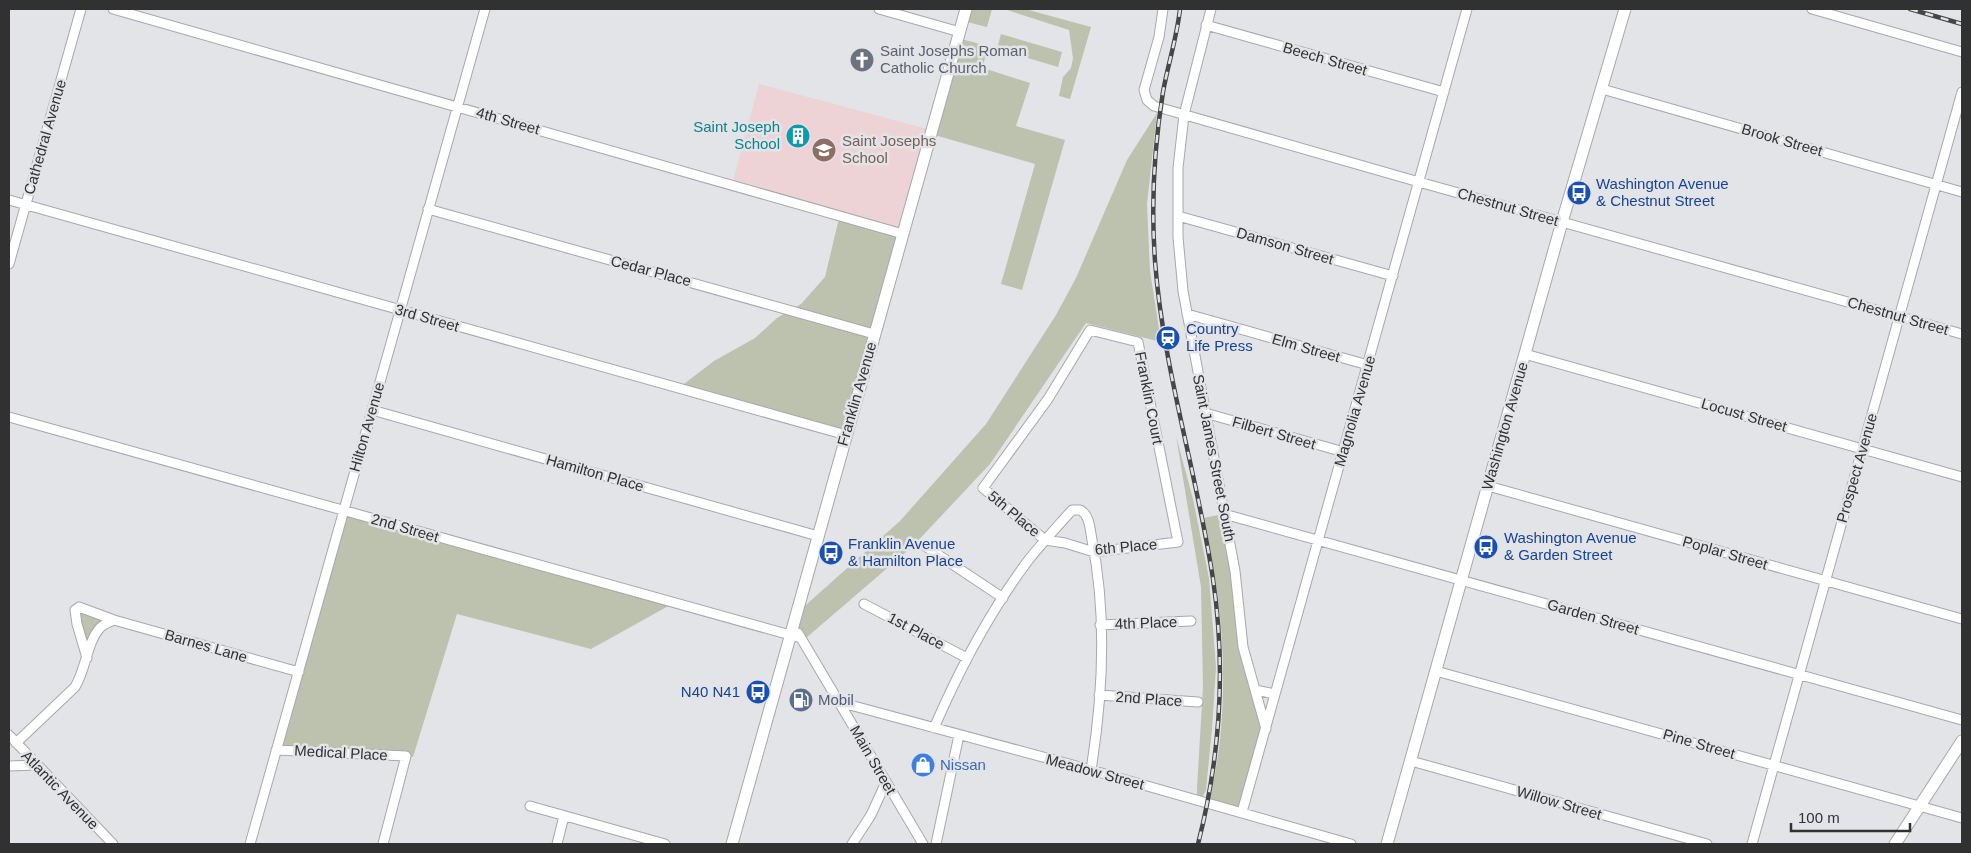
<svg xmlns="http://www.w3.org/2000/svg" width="1971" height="853" viewBox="0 0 1971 853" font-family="Arial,sans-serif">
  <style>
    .education { fill: #edd2d6 }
    .green { fill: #bcc2ae }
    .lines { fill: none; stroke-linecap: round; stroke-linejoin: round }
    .minor-casing { stroke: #a7a8ab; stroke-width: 11 }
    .major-casing { stroke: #a7a8ab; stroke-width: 13 }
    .minor { stroke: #fff; stroke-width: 9 }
    .major { stroke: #fff; stroke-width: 11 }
    .rail-casing { stroke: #464647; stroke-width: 4.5 }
    .rail { stroke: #e3e4e7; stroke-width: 2.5; stroke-dasharray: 8; stroke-linecap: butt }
    .labels { text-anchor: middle; stroke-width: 5; stroke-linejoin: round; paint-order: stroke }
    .worship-label { font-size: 15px; fill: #5b616d; stroke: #e3e4e7; text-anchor: start }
    .street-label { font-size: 15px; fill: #313132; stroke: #e3e4e7 }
    .culture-label { font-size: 15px; fill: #0d838f; stroke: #e3e4e7; text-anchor: end }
    .education-label { font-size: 15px; fill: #785e54; stroke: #e3e4e7; text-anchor: start }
    .transit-label { font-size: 15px; fill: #164399; stroke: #e3e4e7; text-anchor: start }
    .service-label { font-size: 15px; fill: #4e5e75; stroke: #e3e4e7; text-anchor: start }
    .shop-label { font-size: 15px; fill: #366cbe; stroke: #e3e4e7; text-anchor: start }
  </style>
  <rect width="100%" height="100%" fill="#e3e4e7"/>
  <!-- education -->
  <path class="education" d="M 759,84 L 931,130 L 905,232 L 732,185 Z"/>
  <!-- green -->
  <path class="green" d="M 966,9 L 992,9 L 987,27 L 963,21 Z
    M 1004,9 L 1025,9 L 1091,27 L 1070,99 L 1059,96 L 1063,77 L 1071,68 L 1073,58 L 1069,30 Z
    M 1001,34 L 1062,52 L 1058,67 L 997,49 Z
    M 958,38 L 987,46 L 983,68 L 1030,83 L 1016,126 L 1065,140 L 1022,290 L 1001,284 L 1035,164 L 931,134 Z
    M 1157,113 L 1147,204 L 1150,271 L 1161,342 L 1086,323 L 990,464 L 913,546 L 806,638 L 792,636 L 798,612 L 900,521 L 986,424 L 1056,315 L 1076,278 L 1127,160 Z
    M 840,214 L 905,232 L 848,435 L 680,387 L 714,361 L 755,338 L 777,318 L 801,304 L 825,277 Z
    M 1176,436 L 1193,499 L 1209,578 L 1216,667 L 1212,729 L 1206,790 L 1200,802 L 1197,801 L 1197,788 L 1203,687 L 1201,587 Z
    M 345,511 L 672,604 L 591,649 L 457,614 L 413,757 L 277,750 Z
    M 1224,514 L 1243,647 L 1264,721 L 1242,813 L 1209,804 C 1214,780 1219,754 1221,729 C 1227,659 1220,586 1203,518 Z
    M 79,607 L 114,620 L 101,627 L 87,658 L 77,624 Z"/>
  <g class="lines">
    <defs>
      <path id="minor" d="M 113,9 L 903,234
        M 879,9 L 960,32
        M 1163,9 L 1159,37 L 1144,90 L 1147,100 L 1154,106 L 1419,182 L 1962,334
        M 1211,9 L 1184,115 L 1178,168 L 1178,237 L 1183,291 L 1235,571 L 1243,647 L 1266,729
        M 1812,9 L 1962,52
        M 1206,25 L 1444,92
        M 1602,89 L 1962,192
        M 9,200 L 846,435
        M 428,209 L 874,334
        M 1178,216 L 1393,276
        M 9,264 L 81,9
        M 1187,314 L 1368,365
        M 1090,330 L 1138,342 L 1178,542 L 1094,552 L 1065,543 L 1045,540 L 983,488 L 1048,399 Z
        M 1525,354 L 1962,477
        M 372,410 L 818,536
        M 1205,413 L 1344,452
        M 9,417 L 801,638
        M 1488,486 L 1962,619
        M 1224,514 L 1962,720
        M 925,546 L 1003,598
        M 864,604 L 967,658
        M 1100,625 L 1191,621
        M 798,633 L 923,844
        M 87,658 L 77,624 L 75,610 L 79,607 L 114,620
        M 1436,671 L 1962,818
        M 1255,690 L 1275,694
        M 1099,695 L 1198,702
        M 839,702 L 1091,770 L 1351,844
        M 934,728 C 959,670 989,613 1027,562 C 1041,544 1057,527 1072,510 L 1080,510 C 1090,515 1090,530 1092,540 C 1107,615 1103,695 1091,770
        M 9,735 L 113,844
        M 16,743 L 75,687 C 86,669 87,642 100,628 C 103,624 110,622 114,620 L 299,672
        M 276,750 L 406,756 L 383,844
        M 1411,761 L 1707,844
        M 9,766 L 37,765
        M 530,806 L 665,844
        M 1242,812 L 1467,9
        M 250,844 L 485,9
        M 557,844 L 564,816
        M 852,844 L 871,815 L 886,782
        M 936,844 L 959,735
        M 1752,844 L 1962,92"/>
      <path id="major" d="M 732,844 L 966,9
        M 1387,844 L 1562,222 L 1625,9
        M 1895,844 L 1962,741"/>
    </defs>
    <!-- minor casing -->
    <use href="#minor" class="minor-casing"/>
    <!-- major casing -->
    <use href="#major" class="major-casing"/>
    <!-- minor -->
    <use href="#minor" class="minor"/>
    <!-- major -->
    <use href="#major" class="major"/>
    <defs>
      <path id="rail" d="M 1180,9 C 1177,37 1168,64 1163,92 C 1154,148 1151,205 1155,261 C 1163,369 1197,473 1213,579 C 1226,667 1220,758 1198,844
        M 1910,9 L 1962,24"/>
    </defs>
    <!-- rail casing -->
    <use href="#rail" class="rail-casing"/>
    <!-- rail -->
    <use href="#rail" class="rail"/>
  </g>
  <!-- icons -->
  <defs>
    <symbol id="church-disc" viewBox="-11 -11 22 22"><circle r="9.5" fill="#6b7280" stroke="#e3e4e7"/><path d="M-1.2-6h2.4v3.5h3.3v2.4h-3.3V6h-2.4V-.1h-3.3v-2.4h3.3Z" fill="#fff"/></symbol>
    <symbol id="building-disc" viewBox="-11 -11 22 22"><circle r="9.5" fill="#0f9aa8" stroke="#e3e4e7"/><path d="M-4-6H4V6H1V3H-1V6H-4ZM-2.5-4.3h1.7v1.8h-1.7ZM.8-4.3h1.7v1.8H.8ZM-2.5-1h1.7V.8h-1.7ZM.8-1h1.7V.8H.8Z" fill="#fff"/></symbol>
    <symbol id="school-disc" viewBox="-11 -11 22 22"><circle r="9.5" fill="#8d6e63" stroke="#e3e4e7"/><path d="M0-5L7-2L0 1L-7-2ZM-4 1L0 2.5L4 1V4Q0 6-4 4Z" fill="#fff"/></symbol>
    <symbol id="bus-disc" viewBox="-11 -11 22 22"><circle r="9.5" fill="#1a4fb4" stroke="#e3e4e7"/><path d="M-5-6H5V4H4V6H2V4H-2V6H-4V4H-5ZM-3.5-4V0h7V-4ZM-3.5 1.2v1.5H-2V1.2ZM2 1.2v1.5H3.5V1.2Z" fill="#fff"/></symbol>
    <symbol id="station-disc" viewBox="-11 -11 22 22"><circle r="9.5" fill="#1a4fb4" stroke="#e3e4e7"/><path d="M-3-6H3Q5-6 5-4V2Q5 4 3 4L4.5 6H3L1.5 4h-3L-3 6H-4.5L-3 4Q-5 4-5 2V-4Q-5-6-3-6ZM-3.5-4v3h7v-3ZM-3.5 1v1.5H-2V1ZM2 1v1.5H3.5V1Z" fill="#fff"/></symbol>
    <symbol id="fuel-disc" viewBox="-11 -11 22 22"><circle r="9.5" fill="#5c6f8a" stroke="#e3e4e7"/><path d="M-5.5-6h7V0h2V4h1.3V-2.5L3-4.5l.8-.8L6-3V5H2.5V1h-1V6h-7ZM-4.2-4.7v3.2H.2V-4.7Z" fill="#fff"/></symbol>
    <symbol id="shop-disc" viewBox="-11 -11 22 22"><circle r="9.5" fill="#3f7fe0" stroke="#e3e4e7"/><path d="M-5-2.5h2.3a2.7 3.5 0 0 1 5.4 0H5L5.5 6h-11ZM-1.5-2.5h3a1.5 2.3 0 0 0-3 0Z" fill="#fff"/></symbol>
  </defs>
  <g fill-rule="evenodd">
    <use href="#church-disc" x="848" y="46" width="28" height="28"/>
    <use href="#building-disc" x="784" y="122" width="28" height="28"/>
    <use href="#school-disc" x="810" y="136" width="28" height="28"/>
    <use href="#bus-disc" x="1565" y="179" width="28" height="28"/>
    <use href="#station-disc" x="1154" y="324" width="28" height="28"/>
    <use href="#bus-disc" x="1472" y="533" width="28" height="28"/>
    <use href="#bus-disc" x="817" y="539" width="28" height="28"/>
    <use href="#bus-disc" x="744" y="678" width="28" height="28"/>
    <use href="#fuel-disc" x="787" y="686" width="28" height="28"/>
    <use href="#shop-disc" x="909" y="751" width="28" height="28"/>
  </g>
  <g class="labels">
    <!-- worship labels -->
    <g class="worship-label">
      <text x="880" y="56">Saint Josephs Roman<tspan x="880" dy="17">Catholic Church</tspan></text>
    </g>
    <!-- street labels -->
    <g class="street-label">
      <text transform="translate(1325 59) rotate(16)" y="5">Beech Street</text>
      <text transform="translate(508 121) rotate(16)" y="5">4th Street</text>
      <text transform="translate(45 137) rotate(-74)" y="5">Cathedral Avenue</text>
      <text transform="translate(1782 140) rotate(16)" y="5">Brook Street</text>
      <text transform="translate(1508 207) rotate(16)" y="5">Chestnut Street</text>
      <text transform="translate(1285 246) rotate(16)" y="5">Damson Street</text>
      <text transform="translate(651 271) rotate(15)" y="5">Cedar Place</text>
      <text transform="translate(1898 316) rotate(16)" y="5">Chestnut Street</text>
      <text transform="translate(427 318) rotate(16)" y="5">3rd Street</text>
      <text transform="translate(1306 348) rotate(16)" y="5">Elm Street</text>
      <text transform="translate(857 394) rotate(-74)" y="5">Franklin Avenue</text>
      <text transform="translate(1149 398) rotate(79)" y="5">Franklin Court</text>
      <text transform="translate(1355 411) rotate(-74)" y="5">Magnolia Avenue</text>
      <text transform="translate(1744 415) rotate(16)" y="5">Locust Street</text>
      <text transform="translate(1505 426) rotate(-74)" y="5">Washington Avenue</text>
      <text transform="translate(367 427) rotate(-74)" y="5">Hilton Avenue</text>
      <text transform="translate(1274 433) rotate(16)" y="5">Filbert Street</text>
      <text transform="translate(1214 458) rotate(79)" y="5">Saint James Street South</text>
      <text transform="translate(1857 468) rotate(-74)" y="5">Prospect Avenue</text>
      <text transform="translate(595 473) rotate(16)" y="5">Hamilton Place</text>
      <text transform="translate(1014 514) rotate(40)" y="5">5th Place</text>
      <text transform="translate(405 528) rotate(16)" y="5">2nd Street</text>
      <text transform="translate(1126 547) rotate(-5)" y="5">6th Place</text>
      <text transform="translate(1725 553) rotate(16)" y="5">Poplar Street</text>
      <text transform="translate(1593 617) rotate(16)" y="5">Garden Street</text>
      <text transform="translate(1146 623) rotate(-2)" y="5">4th Place</text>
      <text transform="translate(916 631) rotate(28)" y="5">1st Place</text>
      <text transform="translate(206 646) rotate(16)" y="5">Barnes Lane</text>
      <text transform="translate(1149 699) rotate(4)" y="5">2nd Place</text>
      <text transform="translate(1699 744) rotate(16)" y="5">Pine Street</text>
      <text transform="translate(341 753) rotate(3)" y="5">Medical Place</text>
      <text transform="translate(873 760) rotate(60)" y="5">Main Street</text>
      <text transform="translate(1095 772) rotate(15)" y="5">Meadow Street</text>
      <text transform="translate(60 790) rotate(46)" y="5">Atlantic Avenue</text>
      <text transform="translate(1559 803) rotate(16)" y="5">Willow Street</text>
    </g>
    <!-- culture labels -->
    <g class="culture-label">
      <text x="780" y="132">Saint Joseph<tspan x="780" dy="17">School</tspan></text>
    </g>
    <!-- education labels -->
    <g class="education-label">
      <text x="842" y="146">Saint Josephs<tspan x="842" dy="17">School</tspan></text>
    </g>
    <!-- transit labels -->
    <g class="transit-label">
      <text x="1596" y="189">Washington Avenue<tspan x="1596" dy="17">&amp; Chestnut Street</tspan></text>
      <text x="1186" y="334">Country<tspan x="1186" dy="17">Life Press</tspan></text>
      <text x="1504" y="543">Washington Avenue<tspan x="1504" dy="17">&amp; Garden Street</tspan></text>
      <text x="848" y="549">Franklin Avenue<tspan x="848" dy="17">&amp; Hamilton Place</tspan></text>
      <text x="740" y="697" text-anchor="end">N40 N41</text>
    </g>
    <!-- service labels -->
    <g class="service-label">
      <text x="818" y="705">Mobil</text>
    </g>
    <!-- shop labels -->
    <g class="shop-label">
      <text x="940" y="770">Nissan</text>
    </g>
  </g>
  <!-- border -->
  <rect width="1971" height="853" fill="none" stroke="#313132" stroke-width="20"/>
  <!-- scale -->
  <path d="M1791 823v8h119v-8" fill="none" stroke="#313132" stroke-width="2.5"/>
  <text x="1798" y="823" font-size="15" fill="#313132" stroke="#e3e4e7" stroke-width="4" paint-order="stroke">100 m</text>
</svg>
